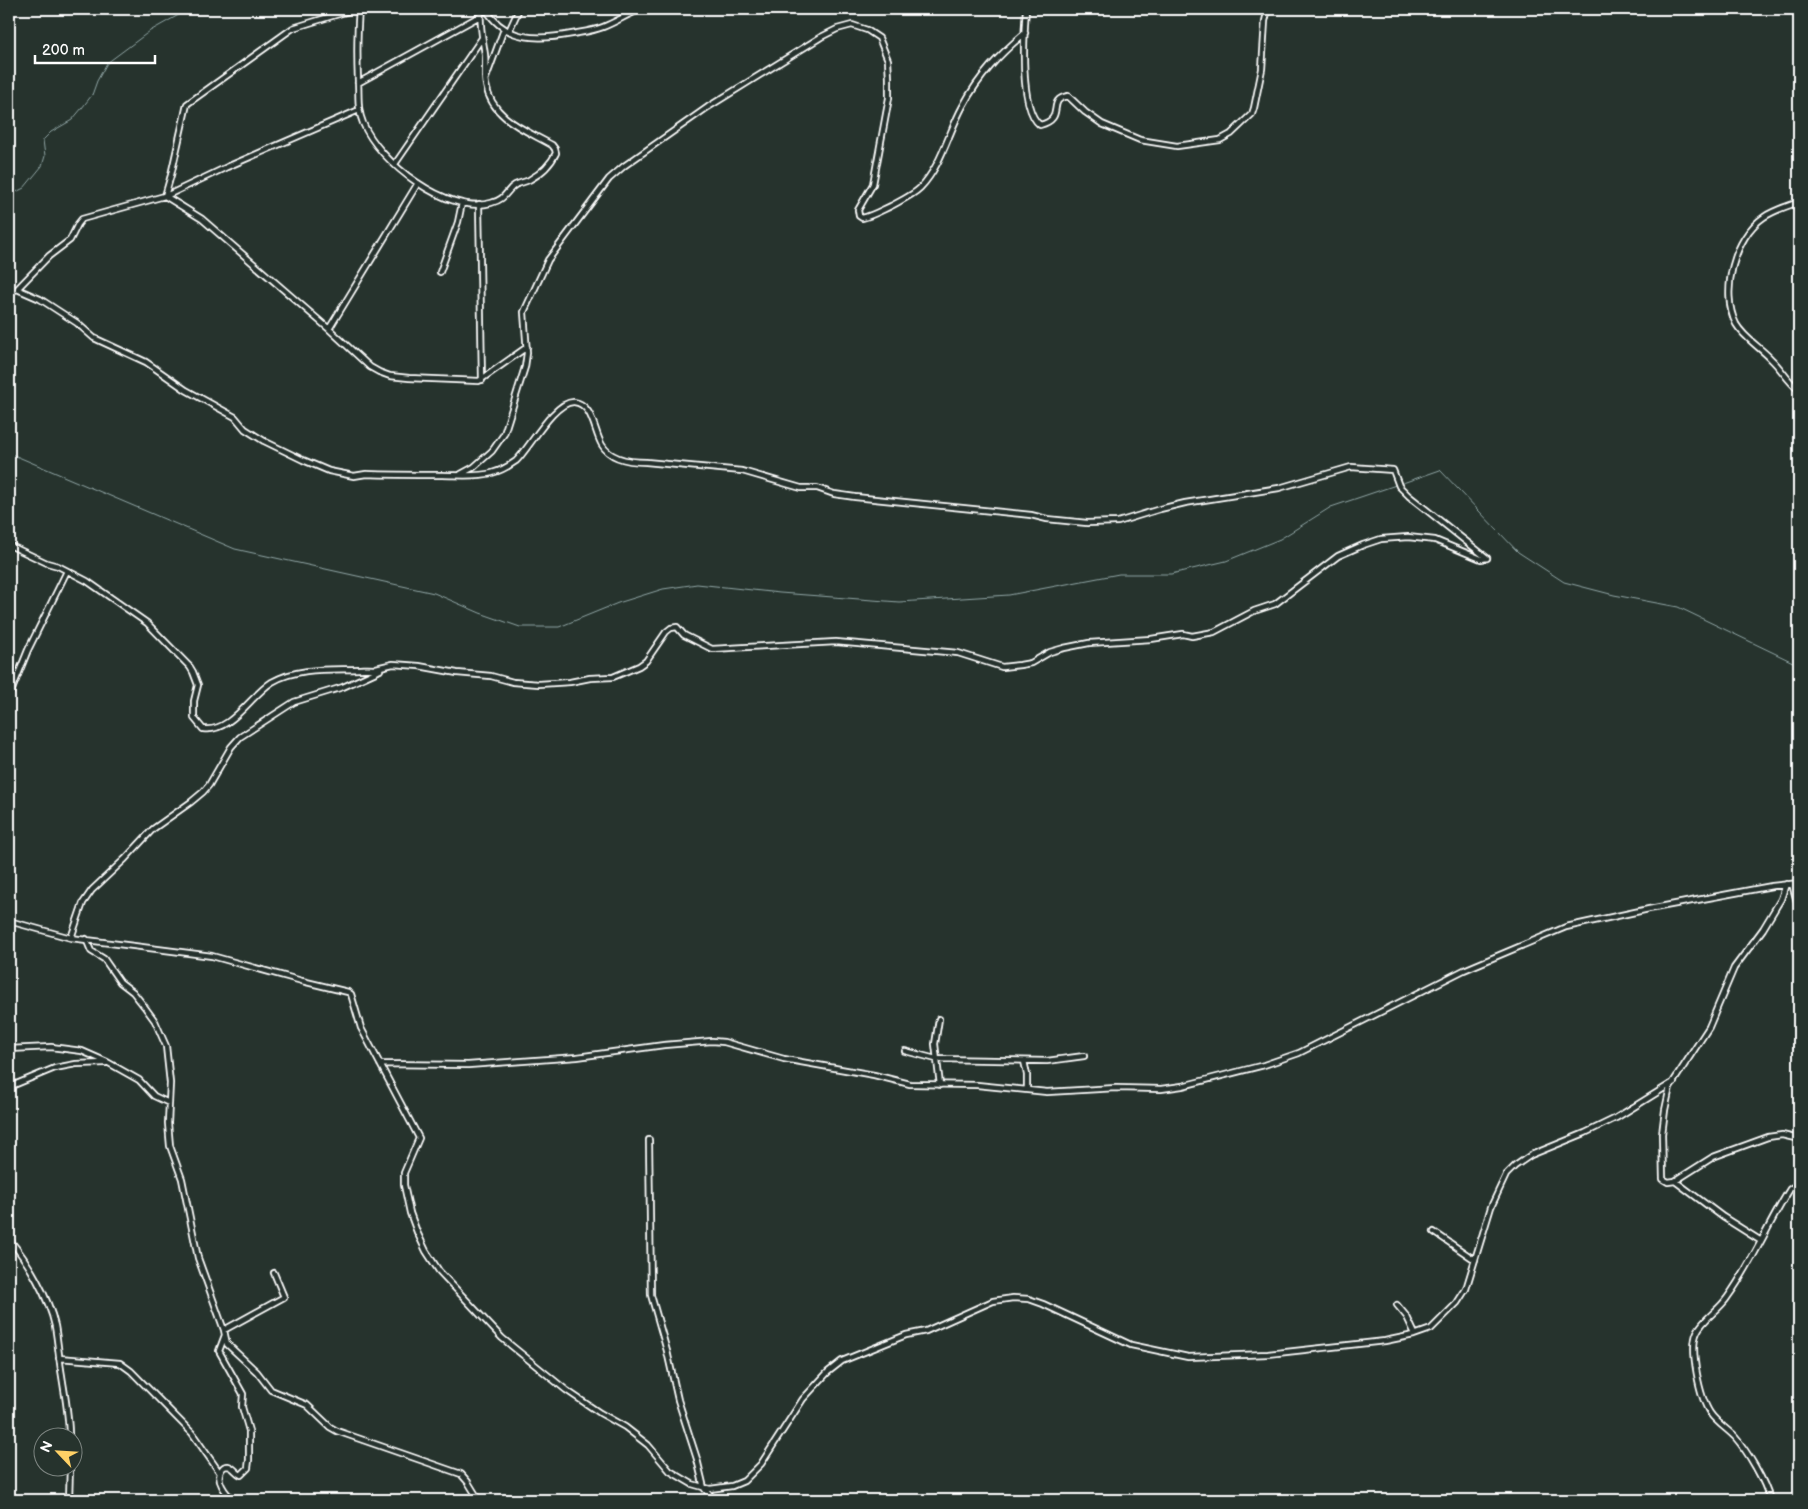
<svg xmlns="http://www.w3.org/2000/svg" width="1808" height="1509" viewBox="0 0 1808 1509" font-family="'Balsamiq Sans',sans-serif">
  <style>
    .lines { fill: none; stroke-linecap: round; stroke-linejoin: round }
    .stream { stroke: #92a7a7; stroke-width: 1 }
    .minor-casing { stroke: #fff; stroke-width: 8 }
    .minor { stroke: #26332d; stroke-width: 4.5 }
  </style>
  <rect width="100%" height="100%" fill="#26332d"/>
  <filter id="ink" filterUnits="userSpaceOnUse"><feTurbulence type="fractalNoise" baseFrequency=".02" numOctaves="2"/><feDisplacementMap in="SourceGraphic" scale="10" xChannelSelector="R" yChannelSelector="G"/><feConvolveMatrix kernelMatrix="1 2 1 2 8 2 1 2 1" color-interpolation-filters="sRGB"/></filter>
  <g filter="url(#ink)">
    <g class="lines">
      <!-- stream -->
      <path class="stream" d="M 9,198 L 14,193 L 24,188 L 42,166 L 45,156 L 43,140 L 51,132 L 72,120 L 82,108 L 92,95 L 97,81 L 107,63 L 150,31 L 184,12 L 185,9
        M 9,453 L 235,549 L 434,593 L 480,613 L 520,627 L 559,627 L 618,603 L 663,589 L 697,584 L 780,593 L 899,602 L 1009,595 L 1119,574 L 1171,574 L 1226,561 L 1280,539 L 1331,507 L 1396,485
        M 1400,484 L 1440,470 L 1518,552 L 1564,582 L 1614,595 L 1678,607 L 1799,665"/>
      <defs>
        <path id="minor" d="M 355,9 L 293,28 L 187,104 L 171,175 L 165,196 L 202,219 L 329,329 L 370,367 L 379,372 L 390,376 L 409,378 L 479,381 L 527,347
          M 359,9 C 357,33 357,57 358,81 C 359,96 357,109 363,123 C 379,162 447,215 491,203 C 507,199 506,190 515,185 C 519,183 525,182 529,180 C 540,174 551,164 556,153 L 555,149 L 552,145 C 526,130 492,119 486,85 C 484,75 486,65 485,55 C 483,39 479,25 481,9
          M 486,9 C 505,42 540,40 572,34 C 583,32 593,31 603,27 C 616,22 628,14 641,9
          M 1026,9 C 1024,34 1019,109 1040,125 C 1067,118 1045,100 1068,96 L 1085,112 L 1102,124 L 1140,140 L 1177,146 L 1220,140 L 1231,134 L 1252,114 L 1254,108 L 1262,69 L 1265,21 L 1268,9
          M 509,31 L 519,9
          M 486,78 L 504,29
          M 358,83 L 480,16
          M 395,164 L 482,38
          M 1799,202 C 1788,206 1774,210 1764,217 C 1734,237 1720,292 1736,324 C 1744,338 1761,348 1771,359 C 1782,369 1787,381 1799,390
          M 479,204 L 482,380
          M 440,272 L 458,222 L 462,203
          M 17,289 L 49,256 L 70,240 L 78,224 L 82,219 L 168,195 L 227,167 L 359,110
          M 9,292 L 17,289 L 40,299 L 77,323 L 94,338 L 146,362 L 186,390 L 235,417 L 245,429 L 264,441 L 303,460 L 329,471 L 354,476 L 366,474 C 391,475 417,475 442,475 C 458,475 477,477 492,473 C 500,471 509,466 516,461 C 529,449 554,401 574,402 C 593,404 594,432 602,445 C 611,460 631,462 646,462 L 742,471 L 801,488 L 817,488 L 834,494 L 855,497 L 1031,515 L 1047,519 L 1087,523 L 1118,522 L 1160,509 L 1185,503 L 1279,488 L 1351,467 L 1393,470 L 1399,486 L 1409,496 L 1487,558
          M 329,329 L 418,183
          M 461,474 L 474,467 L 492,451 L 504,434 L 525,367 L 527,353 L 524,312 L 548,260 L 609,179 L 624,166 L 708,107 L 821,37 L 837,29 L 852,25 L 867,30 L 879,38 L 888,60 L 889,78 L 889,98 L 873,184 L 858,210 L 859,216 L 862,218 C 872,216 882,210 891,206 C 900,201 913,195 920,188 C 942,165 948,133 963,106 C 979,76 999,55 1025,33
          M 9,545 L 47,563 L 58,566 L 87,581 L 147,623 L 190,667 L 193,672 L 198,685 L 194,701 L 194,718 L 203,729 C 231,733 251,695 272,682 C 298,667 331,670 359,669 C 366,669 372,668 379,670
          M 380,670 L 376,668 L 393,664 L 419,666 L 457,673 L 491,676 L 513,682 L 539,684 L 570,682 L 590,678 L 613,677 L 639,666 L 646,661 L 666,632 L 671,628 L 677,627 L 684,635 L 712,649 L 836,642 L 958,653 L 1002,667 L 1020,665 L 1031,663 L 1050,652 L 1064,648 L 1089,643 L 1151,639 L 1183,634 L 1192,636 L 1214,632 L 1254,611 L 1275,604 L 1338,556 L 1363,545 L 1381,539 L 1408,537 L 1435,540 L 1481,559 L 1487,558
          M 9,697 L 28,650 L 67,571
          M 1786,884 L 1781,899 L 1763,929 L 1734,968 L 1709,1027 L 1670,1087 L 1665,1110 L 1662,1134 L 1663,1179 L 1668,1182 L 1675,1181 L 1713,1157 L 1768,1137 L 1782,1135 L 1799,1139
          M 1792,884 L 1799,909
          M 9,921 L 71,938 L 212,956 L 302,981 L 348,992 L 351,994 L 361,1028 L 419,1138 L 404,1173 L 404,1185 L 410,1213 L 417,1232 L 426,1251 L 439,1271 L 502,1338 L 566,1390 L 600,1413 L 625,1427 L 648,1445 L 670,1471 L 692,1484 L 710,1489 L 732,1486 L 744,1481 L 761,1464 L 803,1399 L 828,1372 L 842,1361 L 906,1335 L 926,1331 L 993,1301 L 1013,1298 L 1029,1299 L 1043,1304 L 1131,1345 L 1188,1357 L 1268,1354 L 1385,1341 L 1414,1335 L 1431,1329 L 1457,1303 L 1466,1289 L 1491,1207 L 1506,1175 L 1515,1166 L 1531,1155 L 1585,1133 L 1616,1118 L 1674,1082
          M 71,938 L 83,903 L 92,890 L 125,859 L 153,829 L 191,802 L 203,792 L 209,785 L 231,747 L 240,737 L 294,702 L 343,687 L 378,671
          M 86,939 L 91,951 L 104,959 L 120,982 L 133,992 L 144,1006 L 155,1021 L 166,1046 L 170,1083 L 168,1123 L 170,1146 L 182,1179 L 198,1258 L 224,1330 L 225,1335 L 219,1351 L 243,1394 L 242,1407 L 249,1431 L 249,1460 L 248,1468 L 241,1475 C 236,1473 234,1467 228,1466 C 225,1466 223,1467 222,1469 C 214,1479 226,1494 234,1500
          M 939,1019 L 935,1044 L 940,1085
          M 9,1049 L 51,1047 L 82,1051 L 107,1062 L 139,1080 L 154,1096 L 169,1103
          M 905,1051 L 936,1059 L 1047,1061 L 1084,1056
          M 1024,1061 L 1027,1075 L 1027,1089
          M 380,1064 L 468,1065 L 577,1057 L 664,1045 L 712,1041 L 724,1042 L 784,1059 L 874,1075 L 910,1084 L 977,1085 L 1047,1092 L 1116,1088 L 1161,1089 L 1182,1086 L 1264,1065 L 1299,1053 L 1464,970 L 1566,927 L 1649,909 L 1772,886 L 1799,883
          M 9,1087 L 55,1068 L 76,1064 L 106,1063
          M 649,1140 L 651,1295 L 667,1351 L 678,1400 L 697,1459 L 704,1488 L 714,1500
          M 1675,1181 L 1723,1217 L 1761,1241
          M 1434,1232 L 1475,1260
          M 9,1239 C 28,1261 49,1298 55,1326 C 58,1343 59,1359 62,1376 C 65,1396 69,1416 69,1436
          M 1397,1305 L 1407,1317 L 1415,1334
          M 224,1330 L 284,1297 L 274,1273
          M 225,1335 L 227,1344 L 257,1372 L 271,1390 L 307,1405 L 330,1427 L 337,1431 L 461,1474 L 468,1482 L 479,1500
          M 59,1358 L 120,1363 L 131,1371 L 192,1433 L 220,1473
          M 69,1500 L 70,1466
          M 1770,1500 C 1765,1481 1748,1452 1735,1437 C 1727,1429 1716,1422 1710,1413 C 1700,1398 1689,1349 1697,1332 C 1703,1319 1719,1310 1727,1298 C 1752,1264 1768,1224 1790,1189 L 1799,1183"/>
      </defs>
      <!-- minor casing -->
      <use href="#minor" class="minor-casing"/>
      <!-- minor -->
      <use href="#minor" class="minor"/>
    </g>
  </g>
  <!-- margin -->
  <rect width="1808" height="1509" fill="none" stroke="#26332d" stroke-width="30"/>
  <rect x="15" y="15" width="1778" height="1479" fill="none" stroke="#fff" stroke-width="2" filter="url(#ink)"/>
  <!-- north arrow -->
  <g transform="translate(58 1452) rotate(295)"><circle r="24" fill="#26332d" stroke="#7d8581"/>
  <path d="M0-4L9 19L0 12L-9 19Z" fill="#ffd166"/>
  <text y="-8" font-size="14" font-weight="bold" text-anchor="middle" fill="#ffffff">N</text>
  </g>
  <!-- scale -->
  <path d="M35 55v8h120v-8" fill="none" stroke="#ffffff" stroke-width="2.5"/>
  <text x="42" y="55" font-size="15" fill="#ffffff" stroke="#26332d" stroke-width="4" paint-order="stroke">200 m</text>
</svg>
